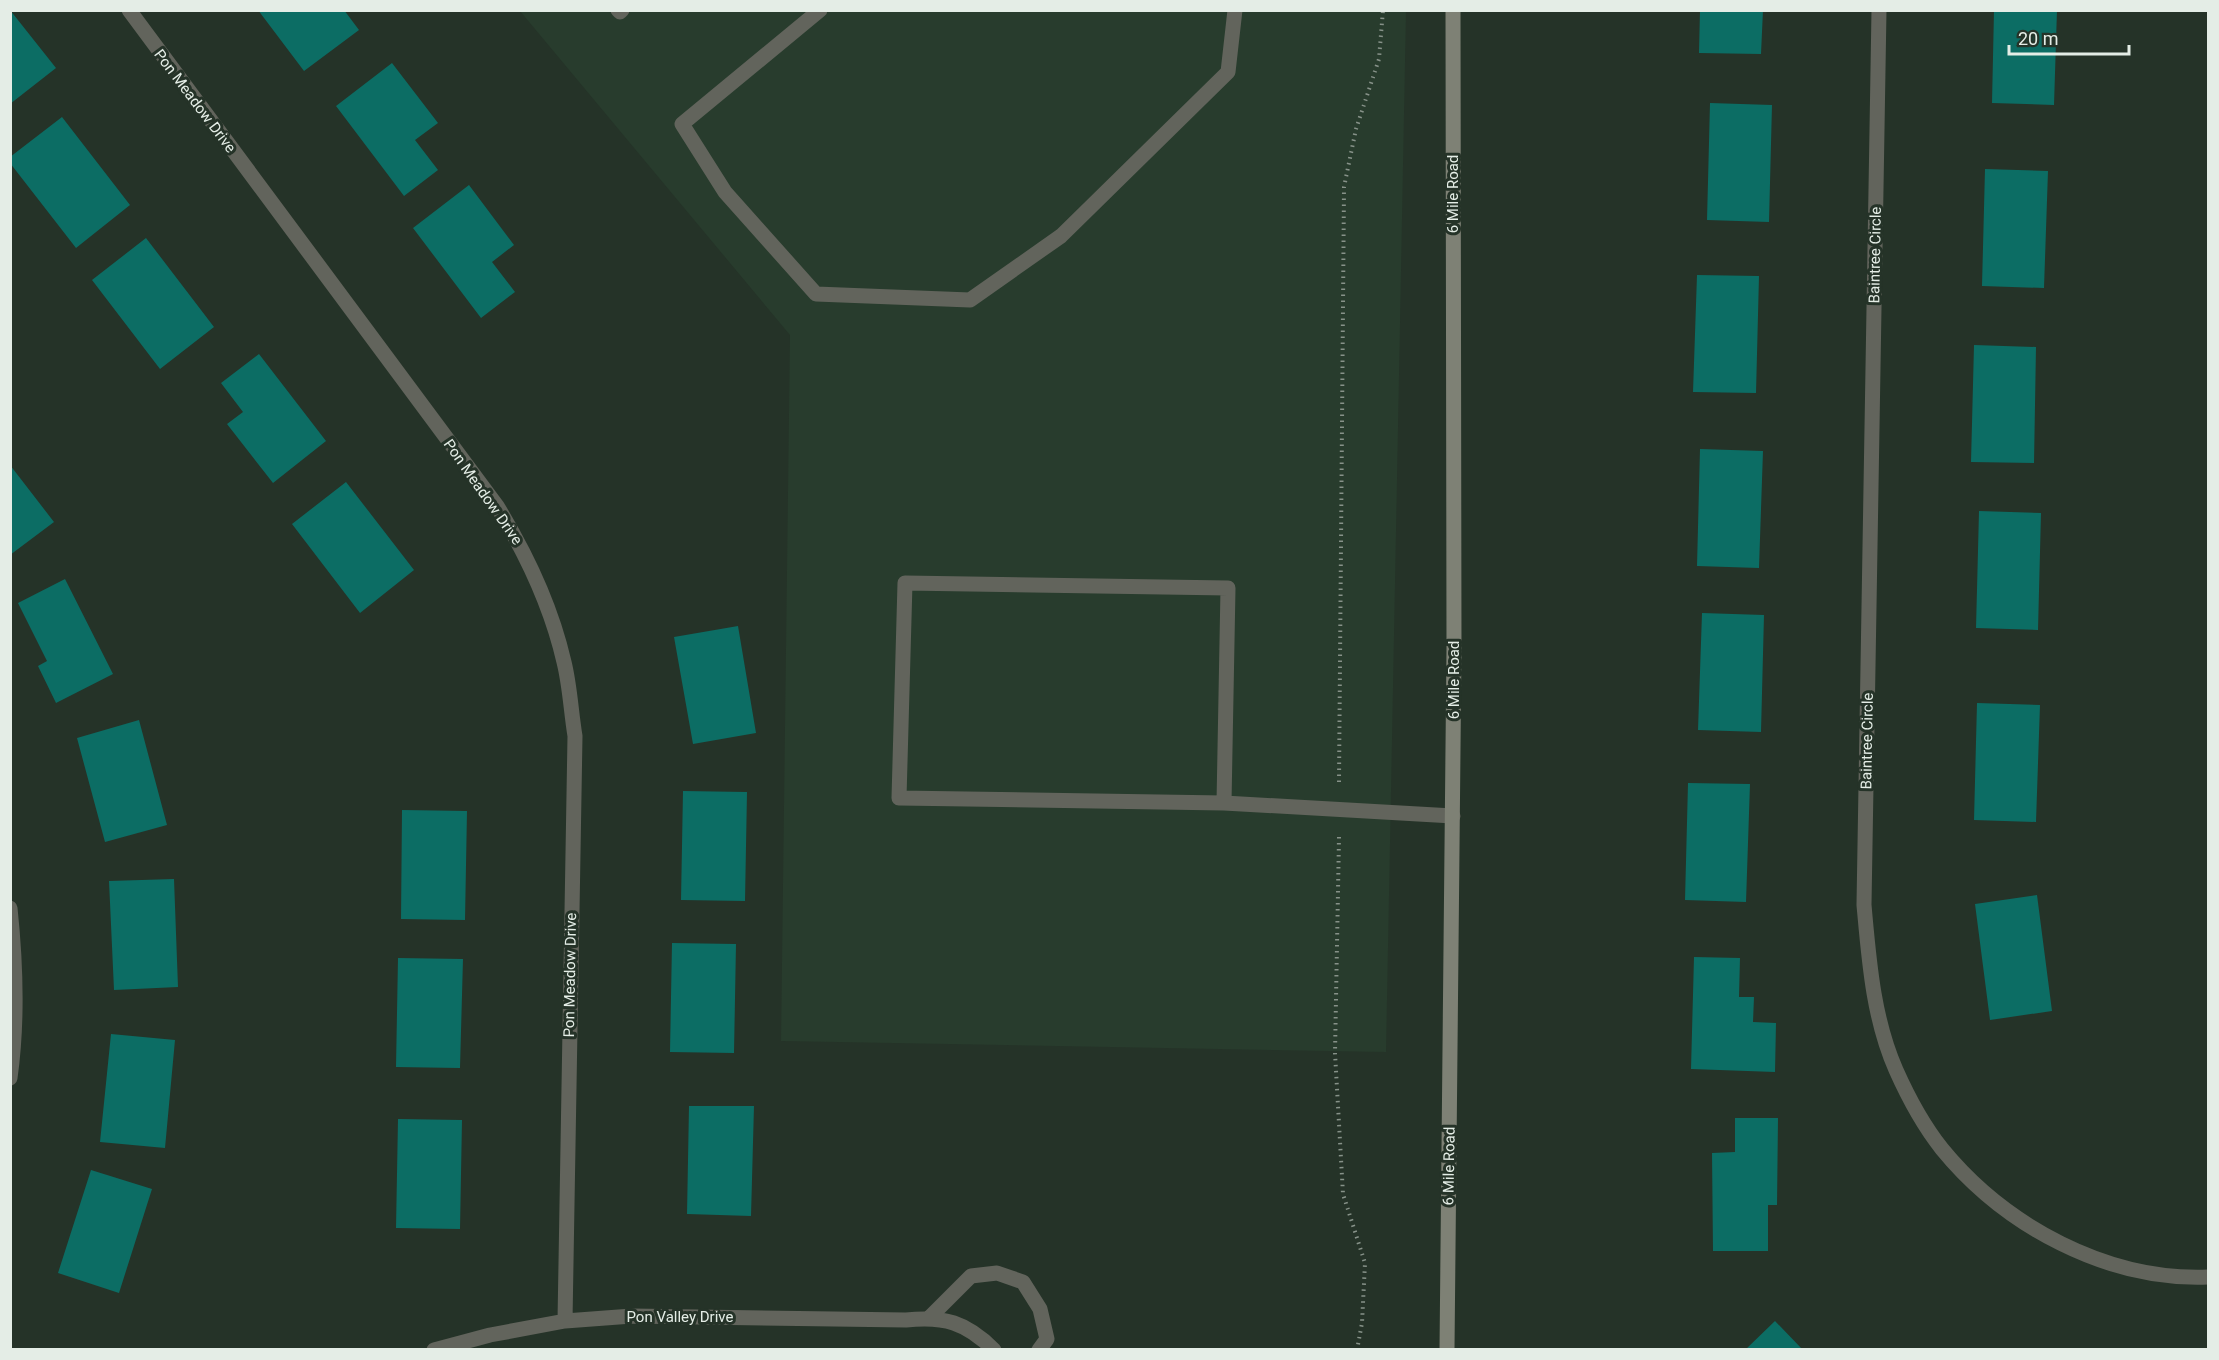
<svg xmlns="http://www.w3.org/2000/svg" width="2219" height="1360" viewBox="0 0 2219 1360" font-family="Roboto,sans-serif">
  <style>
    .built { fill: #283c2d }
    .building { fill: #0c6d64 }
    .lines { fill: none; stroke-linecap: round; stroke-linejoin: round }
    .path { stroke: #879289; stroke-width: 4; stroke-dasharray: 1.5 4.5; stroke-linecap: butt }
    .lane { stroke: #62645c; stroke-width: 15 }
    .street { stroke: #62645c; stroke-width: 15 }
    .secondary { stroke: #7e8175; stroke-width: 15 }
    .labels { text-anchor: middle; stroke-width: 6; stroke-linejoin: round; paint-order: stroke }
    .street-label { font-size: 15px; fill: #e4ede6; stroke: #253328 }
  </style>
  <rect width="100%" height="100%" fill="#253328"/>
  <!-- built -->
  <path class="built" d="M 520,11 L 1406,11 L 1386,1052 L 781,1041 L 790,335 Z"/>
  <!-- building -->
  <path class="building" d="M 10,10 L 56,68 L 10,104 Z
    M 258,10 L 344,10 L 359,30 L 304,71 Z
    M 1700,10 L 1763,10 L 1761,54 L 1699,53 Z
    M 1994,10 L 2057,10 L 2054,105 L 1992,103 Z
    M 392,63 L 438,123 L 415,140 L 438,170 L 404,196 L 336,106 Z
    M 1710,103 L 1772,105 L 1769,222 L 1707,220 Z
    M 62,117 L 130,205 L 76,248 L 10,163 L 10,157 Z
    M 1985,169 L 2048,171 L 2044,288 L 1982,286 Z
    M 469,185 L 514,245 L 492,262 L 515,292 L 481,318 L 413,228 Z
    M 146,238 L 214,327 L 160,369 L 92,280 Z
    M 1697,275 L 1759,276 L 1756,393 L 1693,392 Z
    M 1974,345 L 2036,347 L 2034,463 L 1971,462 Z
    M 259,354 L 326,441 L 273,483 L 227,424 L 243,412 L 221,383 Z
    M 1700,449 L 1763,451 L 1759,568 L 1697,566 Z
    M 10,465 L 54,522 L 10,555 Z
    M 346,482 L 414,570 L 360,613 L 292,524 Z
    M 1979,511 L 2041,513 L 2038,630 L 1976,628 Z
    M 65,579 L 113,674 L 56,703 L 38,666 L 47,661 L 18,603 Z
    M 1702,613 L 1764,615 L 1761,732 L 1698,730 Z
    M 738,626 L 756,733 L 693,744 L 674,637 Z
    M 1977,703 L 2040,705 L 2036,822 L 1974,820 Z
    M 139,720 L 167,825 L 105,842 L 77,738 Z
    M 1688,783 L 1750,784 L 1746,902 L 1685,900 Z
    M 683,791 L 747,792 L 745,901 L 681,900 Z
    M 402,810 L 467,811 L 465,920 L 401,919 Z
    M 174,879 L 178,987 L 114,990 L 109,881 Z
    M 2037,895 L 2052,1011 L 1990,1020 L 1975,904 Z
    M 672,943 L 736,944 L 734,1053 L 670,1052 Z
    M 1694,957 L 1740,958 L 1739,997 L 1754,997 L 1753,1022 L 1776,1023 L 1775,1072 L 1691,1069 Z
    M 398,958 L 463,959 L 460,1068 L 396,1067 Z
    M 111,1034 L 175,1040 L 165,1148 L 100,1142 Z
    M 689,1106 L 754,1106 L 751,1216 L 687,1214 Z
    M 1735,1118 L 1778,1118 L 1777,1205 L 1768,1205 L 1768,1251 L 1713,1251 L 1712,1153 L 1735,1152 Z
    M 398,1119 L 462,1120 L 460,1229 L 396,1228 Z
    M 91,1170 L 152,1189 L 119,1293 L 58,1273 Z
    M 1775,1321 L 1803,1350 L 1745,1350 Z"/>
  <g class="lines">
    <!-- path -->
    <path class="path" d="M 1339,782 L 1344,187 L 1356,129 L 1379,59 L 1383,10
      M 1339,837 L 1335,1053 L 1343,1194 L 1365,1263 L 1362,1323 L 1357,1350"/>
    <!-- lane -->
    <path class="lane" d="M 618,10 L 620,12 L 622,10
      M 820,10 L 682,124 L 725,192 L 816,294 L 970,300 L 1061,236 L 1228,72 L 1235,10
      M 1224,803 L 1228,588 L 905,583 L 899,798 L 1224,803 L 1453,816"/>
    <!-- street -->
    <path class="street" d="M 129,10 L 497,506 C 527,555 551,605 564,662 C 570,686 571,712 575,736 L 565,1321
      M 1879,10 L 1864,905 C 1869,960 1873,1018 1896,1070 C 1908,1097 1923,1125 1942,1149 C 2005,1226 2107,1281 2208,1277
      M 10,908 C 16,965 18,1021 10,1078
      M 930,1317 L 971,1276 L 997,1273 L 1023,1282 L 1040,1309 L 1047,1339 L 1039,1350
      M 434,1350 L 490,1335 L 565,1321 L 632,1316 L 906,1320 C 944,1316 966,1322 994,1350"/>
    <!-- secondary -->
    <path class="secondary" d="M 1447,1350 L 1454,648 L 1453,10"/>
  </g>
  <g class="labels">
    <!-- street labels -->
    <g class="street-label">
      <text transform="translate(195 101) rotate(53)" y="5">Pon Meadow Drive</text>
      <text transform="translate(1453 194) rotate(-90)" y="5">6 Mile Road</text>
      <text transform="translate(1875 255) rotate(-89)" y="5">Baintree Circle</text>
      <text transform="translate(483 492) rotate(55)" y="5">Pon Meadow Drive</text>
      <text transform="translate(1454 680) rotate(-90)" y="5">6 Mile Road</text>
      <text transform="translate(1867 741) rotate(-89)" y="5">Baintree Circle</text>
      <text transform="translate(570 975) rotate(-89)" y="5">Pon Meadow Drive</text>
      <text transform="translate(1449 1166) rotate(-89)" y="5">6 Mile Road</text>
      <text x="680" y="1322">Pon Valley Drive</text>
    </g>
  </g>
  <!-- border -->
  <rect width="2219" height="1360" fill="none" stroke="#e4ede6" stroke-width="24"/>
  <!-- scale -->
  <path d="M2009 45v9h120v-9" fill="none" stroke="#e4ede6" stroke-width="3"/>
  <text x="2018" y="45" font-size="18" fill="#e4ede6" stroke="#253328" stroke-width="4.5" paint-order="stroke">20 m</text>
</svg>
